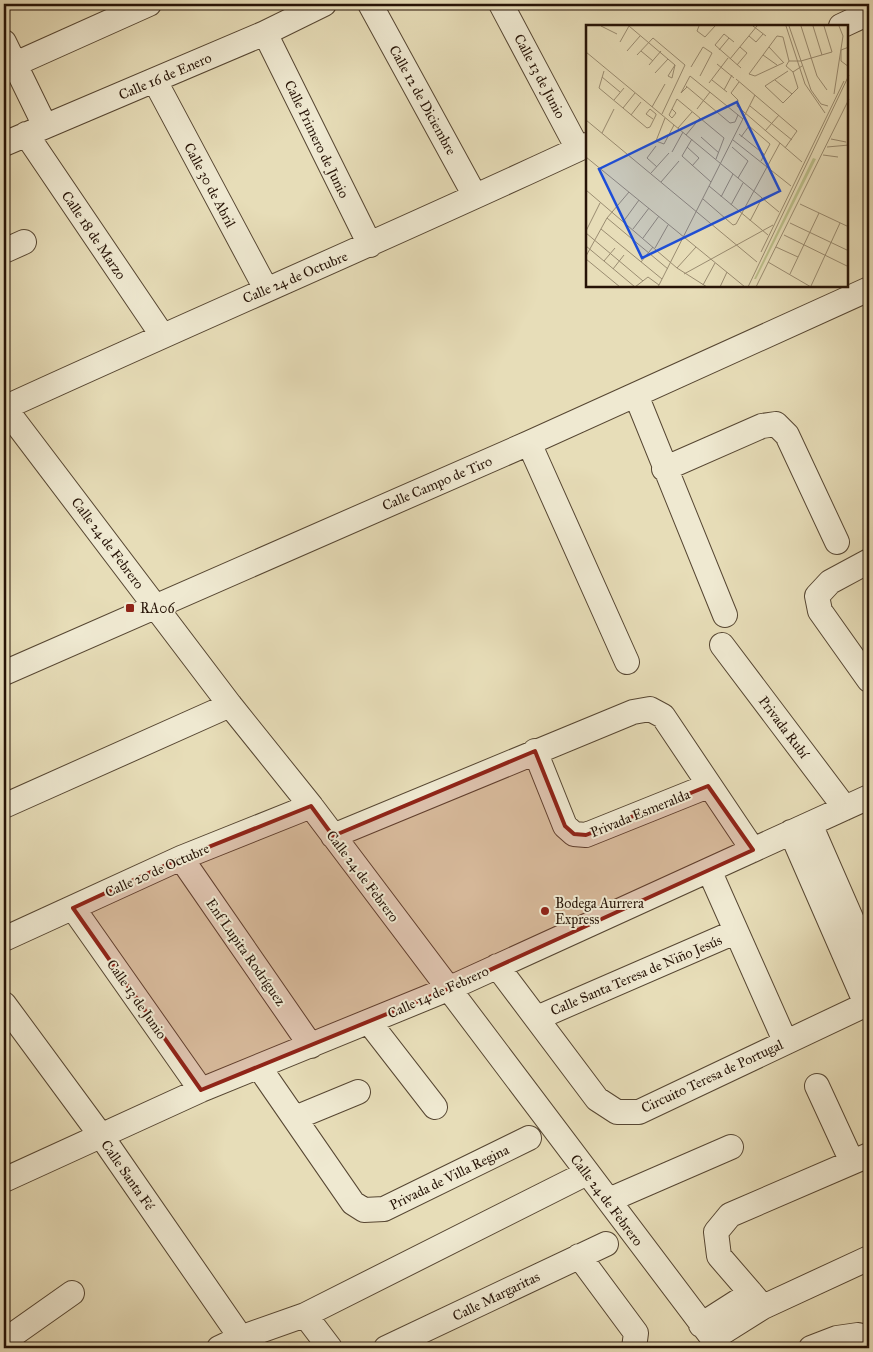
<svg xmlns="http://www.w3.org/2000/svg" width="873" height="1352" viewBox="0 0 873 1352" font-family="'IM FELL Great Primer',serif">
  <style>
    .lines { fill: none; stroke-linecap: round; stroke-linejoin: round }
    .minor-casing { stroke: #564632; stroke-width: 26 }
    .minor { stroke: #efe9d1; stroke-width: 24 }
    .marked { fill: #8f2418; fill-opacity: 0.2; stroke: #8f2418; stroke-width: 4; stroke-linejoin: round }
    .poi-dot { fill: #8f2418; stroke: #efe9d1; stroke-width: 2 }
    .labels { text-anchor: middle; stroke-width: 4; stroke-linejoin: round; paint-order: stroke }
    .street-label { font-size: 14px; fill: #261306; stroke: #efe9d1 }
    .poi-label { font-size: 14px; fill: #261306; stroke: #efe9d1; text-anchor: start }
    .inset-road { fill: none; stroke: #9a8c71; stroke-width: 1 }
    .view { fill: #1d4ed8; fill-opacity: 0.15; stroke: #1d4ed8; stroke-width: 2.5 }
    .inset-edge { fill: none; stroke: #261306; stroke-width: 2.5 }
  </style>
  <rect width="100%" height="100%" fill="#e7ddb8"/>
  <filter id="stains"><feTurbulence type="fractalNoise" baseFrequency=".004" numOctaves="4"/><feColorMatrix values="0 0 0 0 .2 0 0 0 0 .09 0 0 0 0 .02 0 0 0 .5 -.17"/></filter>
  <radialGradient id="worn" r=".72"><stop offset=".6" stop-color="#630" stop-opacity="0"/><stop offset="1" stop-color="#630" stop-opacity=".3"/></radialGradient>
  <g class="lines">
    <defs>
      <path id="minor" d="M 370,4 L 475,196
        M 501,4 L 578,149
        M 841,26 L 869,13
        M 265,33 L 370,245
        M 4,42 L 45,126
        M 4,69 L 149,4
        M 155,81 L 266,289
        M 26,134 L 162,335
        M 4,144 L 265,33 L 324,4
        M 4,251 L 24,242
        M 636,395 L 725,615
        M 4,407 L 230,705 L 311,806 L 720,1348
        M 4,408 C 198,319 394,235 587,145
        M 529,443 L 627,662
        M 664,469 L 762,426 L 776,424 L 787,435 L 837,542
        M 869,561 L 830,582 L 817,596 L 820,611 L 869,680
        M 722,645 L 845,808
        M 4,673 L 529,443 L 869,289
        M 535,751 L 565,826 L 574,834 L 586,835 L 708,786
        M 4,806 L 230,705
        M 810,824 L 869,959
        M 791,832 L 866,1004
        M 333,836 L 633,712 L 650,709 L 663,716 L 753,850
        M 181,858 L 311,1046
        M 709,870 L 785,1041
        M 73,908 L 201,1090
        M 4,939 L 181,858 L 311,806
        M 497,966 L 597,1099 L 617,1112 L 639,1112 L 869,1003
        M 4,1004 L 102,1137 L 248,1348
        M 537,1018 L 735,932
        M 369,1022 L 435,1107
        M 259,1067 L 353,1203 L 364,1210 L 384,1209 L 529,1138
        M 817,1086 L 852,1162
        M 295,1118 L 358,1092
        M 4,1180 L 201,1090 L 448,989 L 869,797
        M 609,1200 L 731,1147
        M 579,1256 L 636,1333 L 634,1348
        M 763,1307 L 719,1256 L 716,1232 L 730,1215 L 869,1155
        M 305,1315 L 330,1348
        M 701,1325 L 751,1293
        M 712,1339 L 763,1307 L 869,1258
        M 4,1341 L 72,1293
        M 219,1348 L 240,1338 L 305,1315 L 587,1173
        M 386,1348 L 606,1244
        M 811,1348 L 837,1338 L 858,1335 L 869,1345"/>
    </defs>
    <!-- minor casing -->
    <use href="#minor" class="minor-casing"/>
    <!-- minor -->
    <use href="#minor" class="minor"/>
  </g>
  <!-- marked area -->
  <path class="marked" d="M 535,751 L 565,826 L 574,834 L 586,835 L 708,786 L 753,850 L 448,989 L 201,1090 L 73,908 L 181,858 L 311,806 L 333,836 Z"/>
  <!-- markers -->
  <g class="poi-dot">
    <rect x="125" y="603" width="10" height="10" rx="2.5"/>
    <circle cx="545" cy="911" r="5"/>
  </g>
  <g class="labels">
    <!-- street labels -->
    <g class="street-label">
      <text transform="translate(165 76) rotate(-23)" y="5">Calle 16 de Enero</text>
      <text transform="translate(540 76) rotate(62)" y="5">Calle 13 de Junio</text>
      <text transform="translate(423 100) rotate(61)" y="5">Calle 12 de Diciembre</text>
      <text transform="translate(317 139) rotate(64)" y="5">Calle Primero de Junio</text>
      <text transform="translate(210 185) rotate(62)" y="5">Calle 30 de Abril</text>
      <text transform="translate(94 235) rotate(56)" y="5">Calle 18 de Marzo</text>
      <text transform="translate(295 277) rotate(-23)" y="5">Calle 24 de Octubre</text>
      <text transform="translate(437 483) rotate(-23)" y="5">Calle Campo de Tiro</text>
      <text transform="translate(108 543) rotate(53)" y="5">Calle 24 de Febrero</text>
      <text transform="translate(784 727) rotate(53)" y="5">Privada Rubí</text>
      <text transform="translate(640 813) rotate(-22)" y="5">Privada Esmeralda</text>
      <text transform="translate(157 870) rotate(-24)" y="5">Calle 20 de Octubre</text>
      <text transform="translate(363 876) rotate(53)" y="5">Calle 24 de Febrero</text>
      <text transform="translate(246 952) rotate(55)" y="5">Enf Lupita Rodríguez</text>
      <text transform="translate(636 975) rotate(-23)" y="5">Calle Santa Teresa de Niño Jesús</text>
      <text transform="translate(438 992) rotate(-24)" y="5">Calle 14 de Febrero</text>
      <text transform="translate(137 999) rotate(55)" y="5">Calle 13 de Junio</text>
      <text transform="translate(712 1076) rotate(-25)" y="5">Circuito Teresa de Portugal</text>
      <text transform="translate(128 1175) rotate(55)" y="5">Calle Santa Fé</text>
      <text transform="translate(449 1177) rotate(-26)" y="5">Privada de Villa Regina</text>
      <text transform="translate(607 1200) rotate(53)" y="5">Calle 24 de Febrero</text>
      <text transform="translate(496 1296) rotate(-26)" y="5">Calle Margaritas</text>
    </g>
    <!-- poi labels -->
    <g class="poi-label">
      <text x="140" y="613">RA06</text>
      <text x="555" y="908">Bodega Aurrera<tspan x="555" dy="16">Express</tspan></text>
    </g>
  </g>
  <!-- overview -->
  <g transform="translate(586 25)">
    <rect width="262" height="262" fill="#e7ddb8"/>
    <path d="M 227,133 L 230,134 L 170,254 L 168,254 Z" fill="#bcbf8a"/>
    <path class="inset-road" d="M 15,1 L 31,9M 113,1 L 111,6 L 119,12 L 129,1M 167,1 L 180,11M 200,1 L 219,59 L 239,88M 203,1 L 225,65 L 235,79 L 242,81M 215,1 L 231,51 L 241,65M 227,1 L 236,30M 163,11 L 170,17 L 177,9M 34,17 L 43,1 L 89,40 L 86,53M 148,17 L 138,9 L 129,20 L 155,43M 183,22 L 198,38M 263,22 L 255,25 L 255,36 L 263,42M 133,25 L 143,13M 41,26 L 54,11M 55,26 L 67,36M 0,27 L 193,187M 51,30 L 67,13 L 99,40M 177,30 L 191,40M 144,34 L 171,1M 197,38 L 169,51 L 163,49 L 191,11 L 197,12 L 203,36M 131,39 L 148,53M 63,40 L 75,26M 151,40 L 161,28 L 154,22M 216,41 L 207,47 L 200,41 L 203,36 L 215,36 L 246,27 L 238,1M 105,42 L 117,22 L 126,28 L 114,51M 18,46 L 13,63 L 61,103 L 64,102 L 70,90 L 70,89 L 64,84 L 60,89 L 67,94M 202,46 L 179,61 L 197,78 L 212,63 L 207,47M 69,48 L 82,34M 16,52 L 34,67M 86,53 L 82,51 L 89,40M 150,54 L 211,106 L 199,123M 126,55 L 141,67M 189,55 L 206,69M 123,58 L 142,33M 100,61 L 144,98 L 149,97 L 152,90M 101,62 L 95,68 L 104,51 L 157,94M 138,65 L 146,50M 248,69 L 257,11 L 253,1M 28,75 L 38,63M 152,75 L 151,81 L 216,137M 152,75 L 145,68 L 153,57M 164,81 L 206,115M 66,82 L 79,59M 37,83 L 49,68M 86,84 L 90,88 L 86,93 L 83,90 L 91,74 L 138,113 L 130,134M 111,84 L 124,67M 76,89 L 99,40M 45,90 L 55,77M 79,93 L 70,116 L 78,119 L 88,100M 0,95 L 171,237M 92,103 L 106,87M 179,106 L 193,90M 16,108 L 28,84M 153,109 L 179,130M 100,110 L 114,93M 115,112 L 133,128M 155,112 L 163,101 L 184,119 L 175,136M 106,114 L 96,131 L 125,157M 245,114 L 260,117M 147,115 L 205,161M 70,121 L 61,133 L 71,142M 101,122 L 113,133 L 106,141M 146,122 L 162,136 L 152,153M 241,122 L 263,120M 86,127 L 97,107M 237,130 L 252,132M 0,132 L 159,262M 65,148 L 83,128M 75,157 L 93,136M 123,161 L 182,210M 0,165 L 91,243 L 121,262M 135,172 L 147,149M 117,174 L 147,200 L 150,199 L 194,118M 214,179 L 263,202M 145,180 L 157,158M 21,193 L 82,244M 164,196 L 176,173M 37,197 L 53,175M 204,198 L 263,226M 15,204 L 76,254M 47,204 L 63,183M 0,206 L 14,178M 0,208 L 57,256M 198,210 L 263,242M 57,213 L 73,191M 0,221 L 49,262M 190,222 L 212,232M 69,223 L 82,200M 175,227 L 258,56M 0,231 L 21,193 L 43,167M 0,234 L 34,262M 18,236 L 29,223M 55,237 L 67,222M 182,237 L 225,262M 91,243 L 110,222M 27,244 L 38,230M 98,249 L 187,200M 204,249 L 233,188M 117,260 L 129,238M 225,261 L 254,198M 49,262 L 62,252 L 73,260M 72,262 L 169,70M 134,262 L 141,247M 162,262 L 263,50M 170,262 L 263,74"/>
    <path class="view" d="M 151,77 L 194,166 L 56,233 L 13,144 Z"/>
    <rect width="262" height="262" class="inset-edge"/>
  </g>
  <!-- margin -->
  <rect width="873" height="1352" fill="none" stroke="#e7ddb8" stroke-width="20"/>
  <rect x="5" y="5" width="863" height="1342" fill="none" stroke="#261306" stroke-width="2.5"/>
  <rect x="10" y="10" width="853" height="1332" fill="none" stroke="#261306"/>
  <rect width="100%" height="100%" filter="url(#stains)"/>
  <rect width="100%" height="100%" fill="url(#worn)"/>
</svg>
